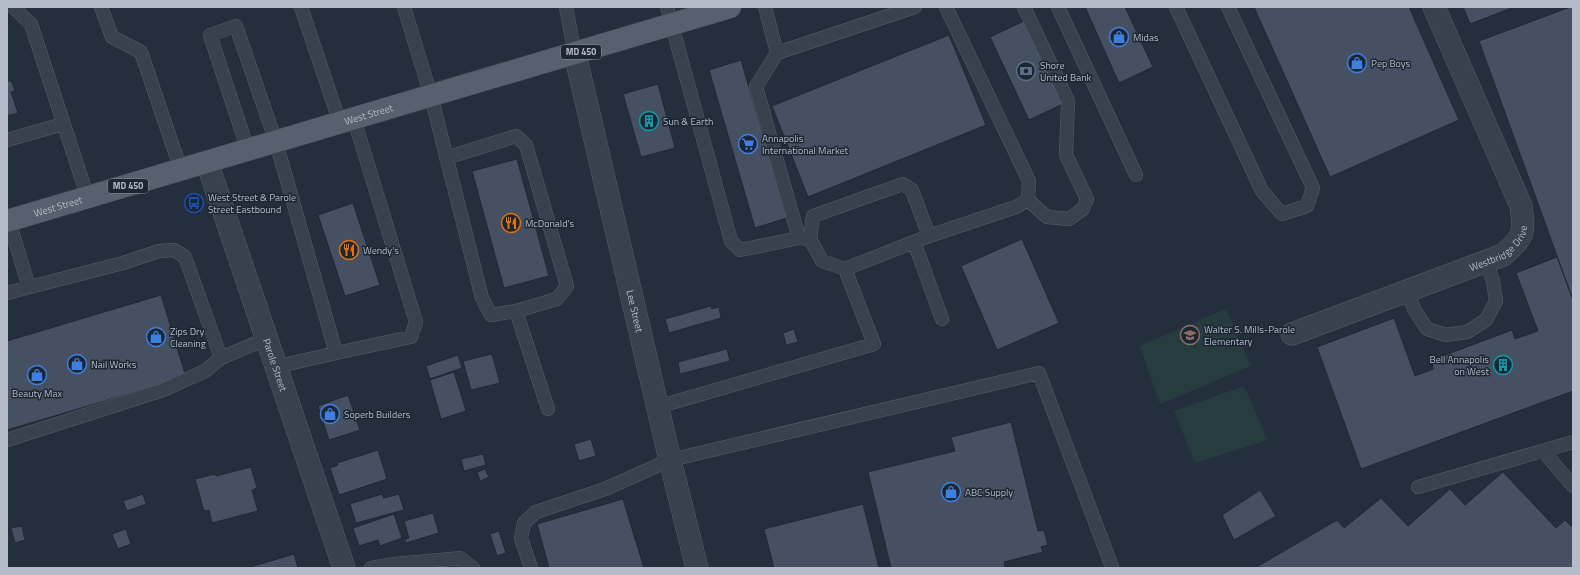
<svg xmlns="http://www.w3.org/2000/svg" width="1580" height="575" viewBox="0 0 1580 575" font-family="'Titillium Web',sans-serif">
  <style>
    .green { fill: #263c3f }
    .building { fill: #455162; stroke: #1f2835 }
    .lines { fill: none; stroke-linecap: round; stroke-linejoin: round }
    .lane-casing { stroke: #565f6c; stroke-width: 14 }
    .street-casing { stroke: #565f6c; stroke-width: 23 }
    .primary-casing { stroke: #414a57; stroke-width: 23 }
    .lane { stroke: #38414e; stroke-width: 13 }
    .street { stroke: #38414e; stroke-width: 22 }
    .primary { stroke: #56606e; stroke-width: 22 }
    .labels { text-anchor: middle; stroke-width: 3; stroke-linejoin: round; paint-order: stroke }
    .shield { fill: #1d2633; stroke: #878f9c; stroke-width: 1 }
    .shield-label { font-size: 9px; font-weight: bold; fill: #b4bcc9 }
    .poi-label { font-size: 10px; fill: #b4bcc9; stroke: #1d2633; text-anchor: start }
    .street-label { font-size: 10px; fill: #b4bcc9; stroke: #1d2633 }
  </style>
  <rect width="100%" height="100%" fill="#242f3e"/>
  <!-- green -->
  <path class="green" d="M 1226,309 L 1251,366 L 1160,404 L 1140,346 Z
    M 1244,386 L 1268,440 L 1195,463 L 1174,411 Z"/>
  <!-- building -->
  <path class="building" d="M 1085,7 L 1125,7 L 1153,67 L 1119,83 Z
    M 1254,7 L 1409,7 L 1459,120 L 1330,177 Z
    M 1463,7 L 1514,7 L 1470,24 Z
    M 1570,7 L 1573,7 L 1573,300 L 1479,41 Z
    M 1024,21 L 1063,104 L 1029,120 L 990,37 Z
    M 949,35 L 986,125 L 808,197 L 772,106 Z
    M 741,60 L 787,218 L 755,228 L 709,70 Z
    M 11,80 L 15,91 L 11,92 L 18,113 L 7,116 L 7,82 Z
    M 658,84 L 675,148 L 641,157 L 623,94 Z
    M 517,159 L 549,276 L 504,288 L 472,171 Z
    M 353,203 L 380,285 L 345,296 L 318,215 Z
    M 1022,239 L 1059,323 L 997,350 L 961,266 Z
    M 1557,257 L 1573,300 L 1573,391 L 1361,469 L 1317,347 L 1394,318 L 1415,376 L 1433,369 L 1432,360 L 1512,330 L 1515,339 L 1538,331 L 1516,273 Z
    M 161,295 L 186,377 L 7,430 L 7,341 Z
    M 711,306 L 712,309 L 719,307 L 721,318 L 669,333 L 665,319 Z
    M 794,329 L 798,342 L 786,345 L 783,333 Z
    M 727,349 L 730,361 L 680,374 L 678,362 Z
    M 492,354 L 500,383 L 471,390 L 463,361 Z
    M 458,355 L 462,368 L 430,379 L 426,366 Z
    M 454,372 L 466,411 L 441,419 L 430,380 Z
    M 348,395 L 360,430 L 329,440 L 318,406 Z
    M 1011,422 L 1038,531 L 1044,530 L 1048,545 L 1041,547 L 1043,552 L 1004,562 L 1005,568 L 891,568 L 868,472 L 955,451 L 951,437 Z
    M 591,439 L 596,456 L 579,461 L 574,444 Z
    M 378,450 L 387,479 L 339,495 L 330,468 L 338,465 L 337,463 Z
    M 483,454 L 486,465 L 464,471 L 461,459 Z
    M 251,467 L 257,488 L 252,490 L 258,511 L 212,523 L 209,510 L 204,511 L 195,479 L 215,474 L 216,476 Z
    M 485,469 L 489,477 L 480,481 L 477,472 Z
    M 1503,472 L 1556,528 L 1565,520 L 1573,528 L 1573,568 L 1255,568 L 1337,520 L 1344,528 L 1381,498 L 1408,526 L 1450,489 L 1465,505 Z
    M 1260,490 L 1276,516 L 1234,540 L 1222,515 Z
    M 143,494 L 146,504 L 127,511 L 123,501 Z
    M 382,494 L 384,498 L 399,494 L 404,510 L 356,523 L 350,504 Z
    M 623,499 L 644,568 L 549,568 L 537,524 Z
    M 863,504 L 879,568 L 774,568 L 764,529 Z
    M 433,513 L 439,533 L 406,543 L 405,539 L 409,538 L 404,521 Z
    M 394,514 L 402,538 L 380,546 L 378,540 L 359,546 L 353,528 Z
    M 22,526 L 25,540 L 15,543 L 11,528 Z
    M 126,529 L 131,544 L 118,549 L 112,534 Z
    M 499,531 L 506,553 L 497,556 L 490,534 Z
    M 294,554 L 298,568 L 247,568 Z"/>
  <g class="lines">
    <defs>
      <path id="lane" d="M 13,7 L 31,24 L 88,198
        M 101,7 L 112,37 L 141,52 L 181,170
        M 301,7 L 340,123
        M 404,7 L 431,96 L 482,298 L 491,315 L 516,311 L 557,299 L 567,286 L 526,145 L 516,136 L 446,158
        M 566,7 L 575,54
        M 667,7 L 731,241 L 740,250 L 799,238 L 810,239 L 822,261 L 845,269 L 929,236 L 1016,207 L 1028,200 L 1029,181 L 946,7
        M 765,7 L 777,53
        M 1024,7 L 1068,101 L 1066,155 L 1087,199 L 1083,209 L 1069,219 L 1047,217 L 1028,200
        M 1058,7 L 1136,175
        M 1176,7 L 1262,191 L 1282,214 L 1307,206 L 1313,188 L 1228,7
        M 7,140 L 63,124
        M 248,150 L 210,35 L 236,26 L 276,142 L 336,353 L 411,337 L 416,322 L 354,119
        M 9,221 L 29,287
        M 799,238 L 756,87 L 777,53 L 915,7
        M 810,239 L 813,216 L 903,184 L 912,190 L 929,236
        M 914,242 L 942,319
        M 1407,291 L 1414,309 L 1427,329 L 1446,335 L 1467,332 L 1486,320 L 1496,301 L 1493,281 L 1486,261
        M 7,293 L 123,263 L 159,251 L 174,250 L 185,257 L 221,358
        M 516,311 L 548,409
        M 275,367 L 336,353
        M 657,407 L 874,344 L 845,269
        M 7,440 L 163,390 L 205,371 L 221,358 L 266,339
        M 1543,451 L 1573,486
        M 1418,487 L 1573,442
        M 371,568 C 400,561 430,562 460,558 L 473,568
        M 531,568 L 521,538 L 524,523 L 536,512 L 605,489 L 670,460 L 1039,373 L 1112,567"/>
      <g id="street">
        <path id="s1" d="M 575,54 L 670,460 L 697,568"/>
        <path id="s2" d="M 207,162 L 344,568"/>
        <path id="s3" d="M 1292,334 L 1503,255 C 1524,236 1525,235 1521,206 L 1434,7"/>
      </g>
      <g id="primary">
        <path id="s4" d="M 7,221 L 730,7"/>
      </g>
    </defs>
    <!-- lane casing -->
    <use href="#lane" class="lane-casing"/>
    <!-- street casing -->
    <use href="#street" class="street-casing"/>
    <!-- primary casing -->
    <use href="#primary" class="primary-casing"/>
    <!-- lane -->
    <use href="#lane" class="lane"/>
    <!-- street -->
    <use href="#street" class="street"/>
    <!-- primary -->
    <use href="#primary" class="primary"/>
  </g>
  <!-- icons -->
  <defs>
    <symbol id="shop-ring" viewBox="-11 -11 22 22"><circle r="9.5" fill="#1d2633" stroke="#3f7fe0" stroke-width="1.5"/><path d="M-5-2.5h2.3a2.7 3.5 0 0 1 5.4 0H5L5.5 6h-11ZM-1.5-2.5h3a1.5 2.3 0 0 0-3 0Z" fill="#3f7fe0"/></symbol>
    <symbol id="bank-ring" viewBox="-11 -11 22 22"><circle r="9.5" fill="#1d2633" stroke="#5c6f8a" stroke-width="1.5"/><path d="M-6-4H6V4H-6ZM0-2.3a2.3 2.3 0 1 0 0 4.6a2.3 2.3 0 1 0 0-4.6Z" fill="#5c6f8a"/></symbol>
    <symbol id="building-ring" viewBox="-11 -11 22 22"><circle r="9.5" fill="#1d2633" stroke="#0f9aa8" stroke-width="1.5"/><path d="M-4-6H4V6H1V3H-1V6H-4ZM-2.5-4.3h1.7v1.8h-1.7ZM.8-4.3h1.7v1.8H.8ZM-2.5-1h1.7V.8h-1.7ZM.8-1h1.7V.8H.8Z" fill="#0f9aa8"/></symbol>
    <symbol id="supermarket-ring" viewBox="-11 -11 22 22"><circle r="9.5" fill="#1d2633" stroke="#3f7fe0" stroke-width="1.5"/><path d="M-6-5.5h2.5l.6 2H6L4.5 2H-2.5L-4.4-4H-6ZM-1.5 3.2a1.3 1.3 0 1 0 .1 0ZM3 3.2a1.3 1.3 0 1 0 .1 0Z" fill="#3f7fe0"/></symbol>
    <symbol id="bus-ring" viewBox="-11 -11 22 22"><circle r="9.5" fill="#1d2633" stroke="#1a4fb4" stroke-width="1.5"/><path d="M-5-6H5V4H4V6H2V4H-2V6H-4V4H-5ZM-3.5-4V0h7V-4ZM-3.5 1.2v1.5H-2V1.2ZM2 1.2v1.5H3.5V1.2Z" fill="#1a4fb4"/></symbol>
    <symbol id="restaurant-ring" viewBox="-11 -11 22 22"><circle r="9.5" fill="#1d2633" stroke="#e8710a" stroke-width="1.5"/><path d="M-5-6h1v4h1v-4h1v4h1v-4h1v5L-1.5 .5V6h-2V.5L-5-1ZM5-6V6H3V1.5H1.5Q1.5-4 5-6Z" fill="#e8710a"/></symbol>
    <symbol id="school-ring" viewBox="-11 -11 22 22"><circle r="9.5" fill="#1d2633" stroke="#8d6e63" stroke-width="1.5"/><path d="M0-5L7-2L0 1L-7-2ZM-4 1L0 2.5L4 1V4Q0 6-4 4Z" fill="#8d6e63"/></symbol>
  </defs>
  <g fill-rule="evenodd">
    <use href="#shop-ring" x="1108" y="26" width="22" height="22"/>
    <use href="#shop-ring" x="1346" y="52" width="22" height="22"/>
    <use href="#bank-ring" x="1015" y="60" width="22" height="22"/>
    <use href="#building-ring" x="638" y="110" width="22" height="22"/>
    <use href="#supermarket-ring" x="737" y="133" width="22" height="22"/>
    <use href="#bus-ring" x="183" y="192" width="22" height="22"/>
    <use href="#restaurant-ring" x="500" y="212" width="22" height="22"/>
    <use href="#restaurant-ring" x="338" y="239" width="22" height="22"/>
    <use href="#school-ring" x="1179" y="324" width="22" height="22"/>
    <use href="#shop-ring" x="145" y="326" width="22" height="22"/>
    <use href="#shop-ring" x="66" y="353" width="22" height="22"/>
    <use href="#building-ring" x="1492" y="354" width="22" height="22"/>
    <use href="#shop-ring" x="26" y="364" width="22" height="22"/>
    <use href="#shop-ring" x="319" y="403" width="22" height="22"/>
    <use href="#shop-ring" x="940" y="481" width="22" height="22"/>
  </g>
  <g class="labels">
    <!-- shield labels -->
    <g class="shield">
      <rect x="561" y="45" width="40" height="14" rx="3"/>
      <rect x="108" y="179" width="40" height="14" rx="3"/>
    </g>
    <g class="shield-label">
      <text x="581" y="55">MD 450</text>
      <text x="128" y="189">MD 450</text>
    </g>
    <!-- poi labels -->
    <g class="poi-label">
      <text x="1133" y="41">Midas</text>
      <text x="1371" y="67">Pep Boys</text>
      <text x="1040" y="69">Shore<tspan x="1040" dy="12">United Bank</tspan></text>
      <text x="663" y="125">Sun &amp; Earth</text>
      <text x="762" y="142">Annapolis<tspan x="762" dy="12">International Market</tspan></text>
      <text x="208" y="201">West Street &amp; Parole<tspan x="208" dy="12">Street Eastbound</tspan></text>
      <text x="525" y="227">McDonald's</text>
      <text x="363" y="254">Wendy's</text>
      <text x="1204" y="333">Walter S. Mills-Parole<tspan x="1204" dy="12">Elementary</tspan></text>
      <text x="170" y="335">Zips Dry<tspan x="170" dy="12">Cleaning</tspan></text>
      <text x="1489" y="363" text-anchor="end">Bell Annapolis<tspan x="1489" dy="12">on West</tspan></text>
      <text x="91" y="368">Nail Works</text>
      <text x="37" y="397" text-anchor="middle">Beauty Max</text>
      <text x="344" y="418">Soperb Builders</text>
      <text x="965" y="496">ABC Supply</text>
    </g>
    <!-- street labels -->
    <g class="street-label">
      <text dy="4" stroke="none"><textPath href="#s4" startOffset="377">West Street</textPath></text>
      <text dy="4" stroke="none"><textPath href="#s4" startOffset="53">West Street</textPath></text>
      <text dy="4" stroke="none"><textPath href="#s3" startOffset="226">Westbridge Drive</textPath></text>
      <text dy="4" stroke="none"><textPath href="#s1" startOffset="264">Lee Street</textPath></text>
      <text dy="4" stroke="none"><textPath href="#s2" startOffset="214">Parole Street</textPath></text>
    </g>
  </g>
  <!-- border -->
  <rect width="1580" height="575" fill="none" stroke="#b4bcc9" stroke-width="16"/>
</svg>
